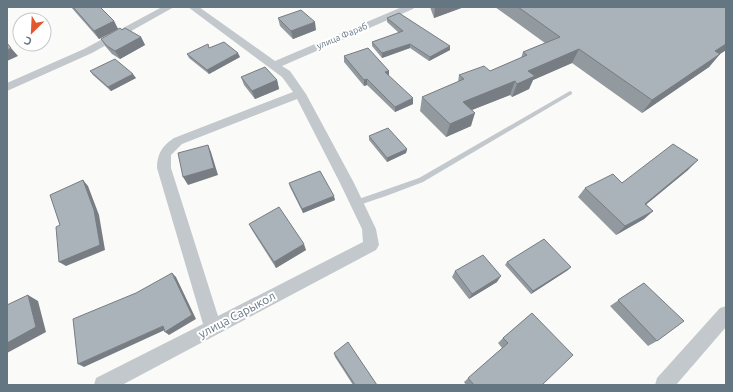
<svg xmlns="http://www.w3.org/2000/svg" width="733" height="392" viewBox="0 0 733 392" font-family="Ubuntu,sans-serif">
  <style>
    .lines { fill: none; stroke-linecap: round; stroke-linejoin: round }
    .service { fill: #c3c8cc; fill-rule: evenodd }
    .minor { fill: #c3c8cc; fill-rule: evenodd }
    .wall { fill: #929a9f }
    .shaded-wall { fill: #777d82 }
    .building { fill: #aab3b9; stroke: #777d82 }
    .labels { text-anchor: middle; stroke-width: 4; stroke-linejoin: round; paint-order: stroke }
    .far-street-label { font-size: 9px; fill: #657683; stroke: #fff }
    .near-street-label { font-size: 12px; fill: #657683; stroke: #fff }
  </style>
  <rect width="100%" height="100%" fill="#fafaf8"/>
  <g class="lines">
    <!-- service -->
    <path class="service" d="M 570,91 L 572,92 L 572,94 L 423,182 L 386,196 L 356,206 L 353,205 L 352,203 L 353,201 L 419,178 Z"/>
    <!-- minor -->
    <path class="minor" d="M 162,7 L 174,7 L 92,53 L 7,91 L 7,83 L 84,49 Z
      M 188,7 L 199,7 L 275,61 L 402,7 L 415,7 L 413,9 L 282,66 L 290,71 L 306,94 L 354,183 L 376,229 L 379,245 L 376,250 L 122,385 L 94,385 L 96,378 L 203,324 L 157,168 C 157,154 162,146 174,138 L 293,92 L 282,77 ZM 297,99 L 340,183 L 362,229 L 363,242 L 218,316 L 171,168 L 171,155 L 182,144 Z
      M 726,306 L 726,327 L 676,385 L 655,385 L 657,378 L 720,308 Z"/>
  </g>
  <!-- wall -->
  <path class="wall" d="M 71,7 L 100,7 L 114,21 L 118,29 L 99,39 Z
    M 430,7 L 464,7 L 434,18 Z
    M 495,7 L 726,7 L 726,50 L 720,54 L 709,67 L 642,113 L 572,63 L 533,80 L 529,89 L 512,97 L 510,95 L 472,110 L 471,126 L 446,137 L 420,111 L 422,97 L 458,82 L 459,75 L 490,71 L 521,58 L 523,52 L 545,43 Z
    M 278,18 L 316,30 L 293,39 L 280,26 Z
    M 387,18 L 450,50 L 429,61 L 410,48 L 382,58 L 372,46 L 372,42 L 399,33 L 387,22 Z
    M 122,30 L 141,37 L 145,45 L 120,59 L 112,54 L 106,47 L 101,39 Z
    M 187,54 L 240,57 L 209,74 L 189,58 Z
    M 344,56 L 389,71 L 389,76 L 413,104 L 395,112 L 367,85 L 364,86 L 344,62 Z
    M 90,71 L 136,78 L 111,91 L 93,75 Z
    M 241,77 L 277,80 L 279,89 L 255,99 L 244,85 Z
    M 369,136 L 407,149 L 406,153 L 387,162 L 369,140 Z
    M 688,170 L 646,204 L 653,211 L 644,219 L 616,235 L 578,197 L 585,188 L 622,183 Z
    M 289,183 L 335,200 L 303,213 L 290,187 Z
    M 249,224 L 306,250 L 276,268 L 252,230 Z
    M 507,262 L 568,270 L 531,294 L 505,265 Z
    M 455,271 L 497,282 L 469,299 L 452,277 Z
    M 644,283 L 657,341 L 648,346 L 610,306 Z
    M 532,313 L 542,385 L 466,385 L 464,382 L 502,348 L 498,343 L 503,338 Z
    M 334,353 L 377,385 L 353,385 L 335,357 Z"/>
  <!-- shaded-wall -->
  <path class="shaded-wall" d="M 435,7 L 464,7 L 434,18 Z
    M 114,21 L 118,29 L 99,39 L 94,31 Z
    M 315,22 L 316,30 L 293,39 L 291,31 Z
    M 141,37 L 145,45 L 120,59 L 115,51 Z
    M 410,44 L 410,48 L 382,58 L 382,53 Z
    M 726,44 L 726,50 L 720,54 L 709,67 L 642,113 L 652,100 L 715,51 Z
    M 450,46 L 450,50 L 429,61 L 430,57 Z
    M 11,48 L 18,56 L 7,61 L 7,50 Z
    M 579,49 L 572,63 L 533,80 L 529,89 L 512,97 L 517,84 L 528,71 Z
    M 238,53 L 240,57 L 209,74 L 207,70 Z
    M 389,71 L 389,76 L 385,72 Z
    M 133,74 L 136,78 L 111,91 L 108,87 Z
    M 367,79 L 367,85 L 364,86 L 364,80 Z
    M 277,80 L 279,89 L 255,99 L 252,91 Z
    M 515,81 L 510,95 L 459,115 L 463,102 Z
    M 413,98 L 413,104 L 395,112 L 395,107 Z
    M 475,113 L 471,126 L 446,137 L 450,124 Z
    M 208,145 L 211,152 L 218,175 L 188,185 L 183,177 Z
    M 407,149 L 406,153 L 387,162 L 387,158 Z
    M 698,160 L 688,170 L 636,213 L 645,204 Z
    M 83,180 L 88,186 L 99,215 L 105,250 L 66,266 L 59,262 Z
    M 334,196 L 335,200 L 303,213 L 302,209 Z
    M 653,211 L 644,219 L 616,235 L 625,226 Z
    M 304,244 L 306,250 L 276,268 L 274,262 Z
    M 571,267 L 568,270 L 531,294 L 533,291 Z
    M 172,273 L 176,277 L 196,319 L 169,335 L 165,332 Z
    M 501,276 L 497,282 L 469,299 L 472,294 Z
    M 28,295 L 38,301 L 46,332 L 7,353 L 7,343 Z
    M 163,326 L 167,329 L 84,367 L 78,364 Z"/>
  <!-- building -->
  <path class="building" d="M 73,7 L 100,7 L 114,21 L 94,31 Z
    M 518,7 L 726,7 L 726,44 L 715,51 L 720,54 L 652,100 L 579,49 L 528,71 L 535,76 L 517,84 L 515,81 L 463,102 L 475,113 L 450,124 L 422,97 L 464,79 L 459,75 L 484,66 L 490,71 L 527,55 L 523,52 L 560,37 Z
    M 301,10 L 315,22 L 291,31 L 278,18 Z
    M 399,13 L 450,46 L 430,57 L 410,44 L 382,53 L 372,42 L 403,31 L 387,18 Z
    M 120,28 L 122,30 L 125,28 L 141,37 L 115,51 L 107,46 L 101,39 Z
    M 224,42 L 238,53 L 207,70 L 187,54 L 208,44 L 209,48 Z
    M 7,43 L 11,48 L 7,50 Z
    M 368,48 L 389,71 L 385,72 L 413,98 L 395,107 L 367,79 L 364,80 L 344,56 Z
    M 115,59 L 133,74 L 108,87 L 90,71 Z
    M 265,67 L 277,80 L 252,91 L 241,77 Z
    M 388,128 L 407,149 L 387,158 L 369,136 Z
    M 673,144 L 698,160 L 645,204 L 653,211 L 625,226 L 585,188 L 613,174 L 622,183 Z
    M 208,145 L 214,168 L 183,177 L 178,153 Z
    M 320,171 L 334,196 L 302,209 L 289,183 Z
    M 83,180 L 94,210 L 100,245 L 59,262 L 56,227 L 60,225 L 50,195 Z
    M 279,207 L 304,244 L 274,262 L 249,224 Z
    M 544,239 L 571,267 L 533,291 L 507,262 Z
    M 483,255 L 501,276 L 472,294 L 455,271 Z
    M 172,273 L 192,315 L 165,332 L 163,326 L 78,364 L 73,319 L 136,293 Z
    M 644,283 L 684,321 L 657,341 L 618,300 Z
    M 28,295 L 36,327 L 7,343 L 7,305 Z
    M 532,313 L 573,355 L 542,385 L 474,385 L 468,378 L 508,343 L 503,338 Z
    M 348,342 L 377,385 L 355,385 L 334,353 Z"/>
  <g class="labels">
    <!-- far-street labels -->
    <g class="far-street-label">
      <text transform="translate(342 36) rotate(-23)" y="3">улица Фараб</text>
    </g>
    <!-- near-street labels -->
    <g class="near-street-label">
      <text transform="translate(237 315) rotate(-28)" y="4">улица Сарыкол</text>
    </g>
  </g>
  <!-- border -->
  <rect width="733" height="392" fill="none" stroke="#657683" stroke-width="16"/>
  <!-- north arrow -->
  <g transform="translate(32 32) rotate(204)"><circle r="19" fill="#ffffff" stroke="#c1c8cd"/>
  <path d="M0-3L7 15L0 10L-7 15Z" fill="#e4572e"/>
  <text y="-6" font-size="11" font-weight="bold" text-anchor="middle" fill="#657683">С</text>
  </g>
</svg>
